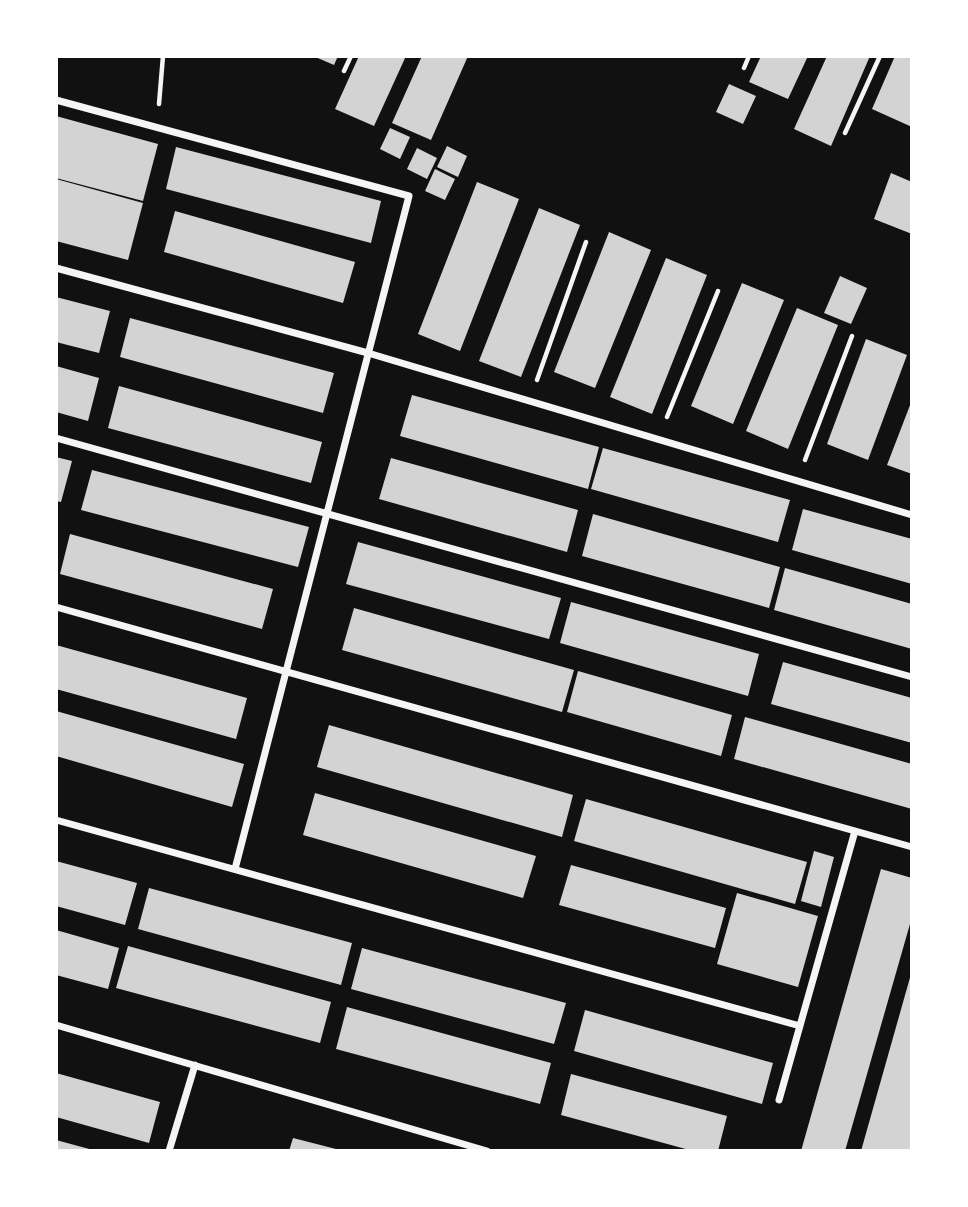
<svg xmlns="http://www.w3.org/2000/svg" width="968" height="1207" viewBox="0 0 968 1207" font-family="'Work Sans',sans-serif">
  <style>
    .building { fill: #d3d3d3 }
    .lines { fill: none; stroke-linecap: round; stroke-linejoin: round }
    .path { stroke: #f5f5f5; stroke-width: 4.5 }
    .minor { stroke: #f5f5f5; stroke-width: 7 }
  </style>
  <rect width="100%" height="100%" fill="#111"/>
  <!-- building -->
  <path class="building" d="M 313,56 L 338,56 L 334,65 Z
    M 359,56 L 406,56 L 374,126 L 335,109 Z
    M 422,56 L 468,56 L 431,140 L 392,123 Z
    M 761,56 L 808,56 L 788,99 L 749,82 Z
    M 827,56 L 870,56 L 831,146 L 794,129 Z
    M 895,56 L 912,56 L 912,127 L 872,109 Z
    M 729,84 L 756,96 L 743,124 L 716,112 Z
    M 56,116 L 158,144 L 143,201 L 56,178 Z
    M 390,128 L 410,137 L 400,159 L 380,149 Z
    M 447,146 L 467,156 L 458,177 L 437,167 Z
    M 176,147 L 381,201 L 371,243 L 166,189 Z
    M 417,148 L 437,158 L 427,179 L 407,169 Z
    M 435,169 L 455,179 L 445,200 L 425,191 Z
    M 891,173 L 912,182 L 912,234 L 874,219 Z
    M 56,179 L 143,203 L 128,260 L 56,241 Z
    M 477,182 L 519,199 L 460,351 L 418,334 Z
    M 539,208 L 580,225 L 521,377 L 479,361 Z
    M 175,211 L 355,262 L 343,303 L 164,252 Z
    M 609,232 L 651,250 L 595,388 L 554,372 Z
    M 666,258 L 707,275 L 652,414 L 610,397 Z
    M 840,276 L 867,288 L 851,324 L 824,313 Z
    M 742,283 L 784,300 L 733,424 L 691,406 Z
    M 56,297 L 110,311 L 99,353 L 56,342 Z
    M 797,308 L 838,325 L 788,449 L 746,431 Z
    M 130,318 L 334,373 L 323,413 L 120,357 Z
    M 866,339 L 907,355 L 868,460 L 827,444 Z
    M 56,366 L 99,378 L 88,421 L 56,412 Z
    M 119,386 L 322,442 L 311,483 L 108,428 Z
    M 412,395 L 599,447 L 588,489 L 400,436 Z
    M 912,400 L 912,474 L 887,465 Z
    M 603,448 L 790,500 L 778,542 L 591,489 Z
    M 56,457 L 72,461 L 61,502 L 56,501 Z
    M 391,458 L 578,510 L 567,552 L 379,499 Z
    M 92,470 L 309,527 L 298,567 L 81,510 Z
    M 803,509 L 912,539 L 912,584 L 792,550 Z
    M 593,514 L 780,567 L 769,608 L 582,556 Z
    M 70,534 L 273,589 L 262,629 L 60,574 Z
    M 358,542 L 561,598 L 549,639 L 346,584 Z
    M 785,568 L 912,604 L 912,649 L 774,610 Z
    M 571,602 L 759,654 L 748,696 L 560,643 Z
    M 354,608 L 574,670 L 562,712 L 342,650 Z
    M 56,645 L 247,698 L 236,739 L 56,689 Z
    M 783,662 L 912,698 L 912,743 L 771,704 Z
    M 578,671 L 732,715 L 721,756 L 567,712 Z
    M 56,711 L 244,764 L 232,807 L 56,756 Z
    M 745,717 L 912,764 L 912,809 L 734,759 Z
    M 329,725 L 573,795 L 562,837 L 317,767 Z
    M 315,793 L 536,856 L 523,898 L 303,835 Z
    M 586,799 L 807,862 L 795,904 L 574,841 Z
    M 814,851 L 834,857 L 821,907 L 801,901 Z
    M 56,861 L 137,883 L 125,925 L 56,906 Z
    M 571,865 L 726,908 L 715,948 L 559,905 Z
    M 881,869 L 912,878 L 912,917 L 845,1151 L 801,1151 Z
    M 149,888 L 352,943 L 341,985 L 138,929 Z
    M 737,893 L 818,916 L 798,987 L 717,964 Z
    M 56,930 L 119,948 L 108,989 L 56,975 Z
    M 128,946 L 331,1002 L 320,1043 L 116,988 Z
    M 362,948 L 566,1003 L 554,1044 L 351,989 Z
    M 911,974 L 912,1142 L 910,1151 L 861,1151 Z
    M 347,1007 L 551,1063 L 540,1104 L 336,1049 Z
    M 585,1010 L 773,1063 L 762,1104 L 574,1051 Z
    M 56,1073 L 160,1102 L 149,1143 L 56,1117 Z
    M 571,1074 L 727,1116 L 718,1151 L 693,1151 L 561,1115 Z
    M 293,1138 L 340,1150 L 340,1151 L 289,1151 Z
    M 56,1140 L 93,1150 L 93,1151 L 56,1151 Z"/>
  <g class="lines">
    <!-- path -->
    <path class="path" d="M 744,68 L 749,56
      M 344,71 L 351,56
      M 159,104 L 163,56
      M 845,133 L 880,56
      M 537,380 L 586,242
      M 667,417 L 718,291
      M 805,460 L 852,336"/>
    <!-- minor -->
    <path class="minor" d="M 56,100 L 409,196 L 235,869
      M 56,268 L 368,353 L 912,515
      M 56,438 L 912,677
      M 56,607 L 912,847
      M 56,820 L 800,1026
      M 56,1025 L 487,1151
      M 779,1100 L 855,831
      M 169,1151 L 195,1065"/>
  </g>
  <!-- border -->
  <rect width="968" height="1207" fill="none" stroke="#ffffff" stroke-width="116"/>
</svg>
